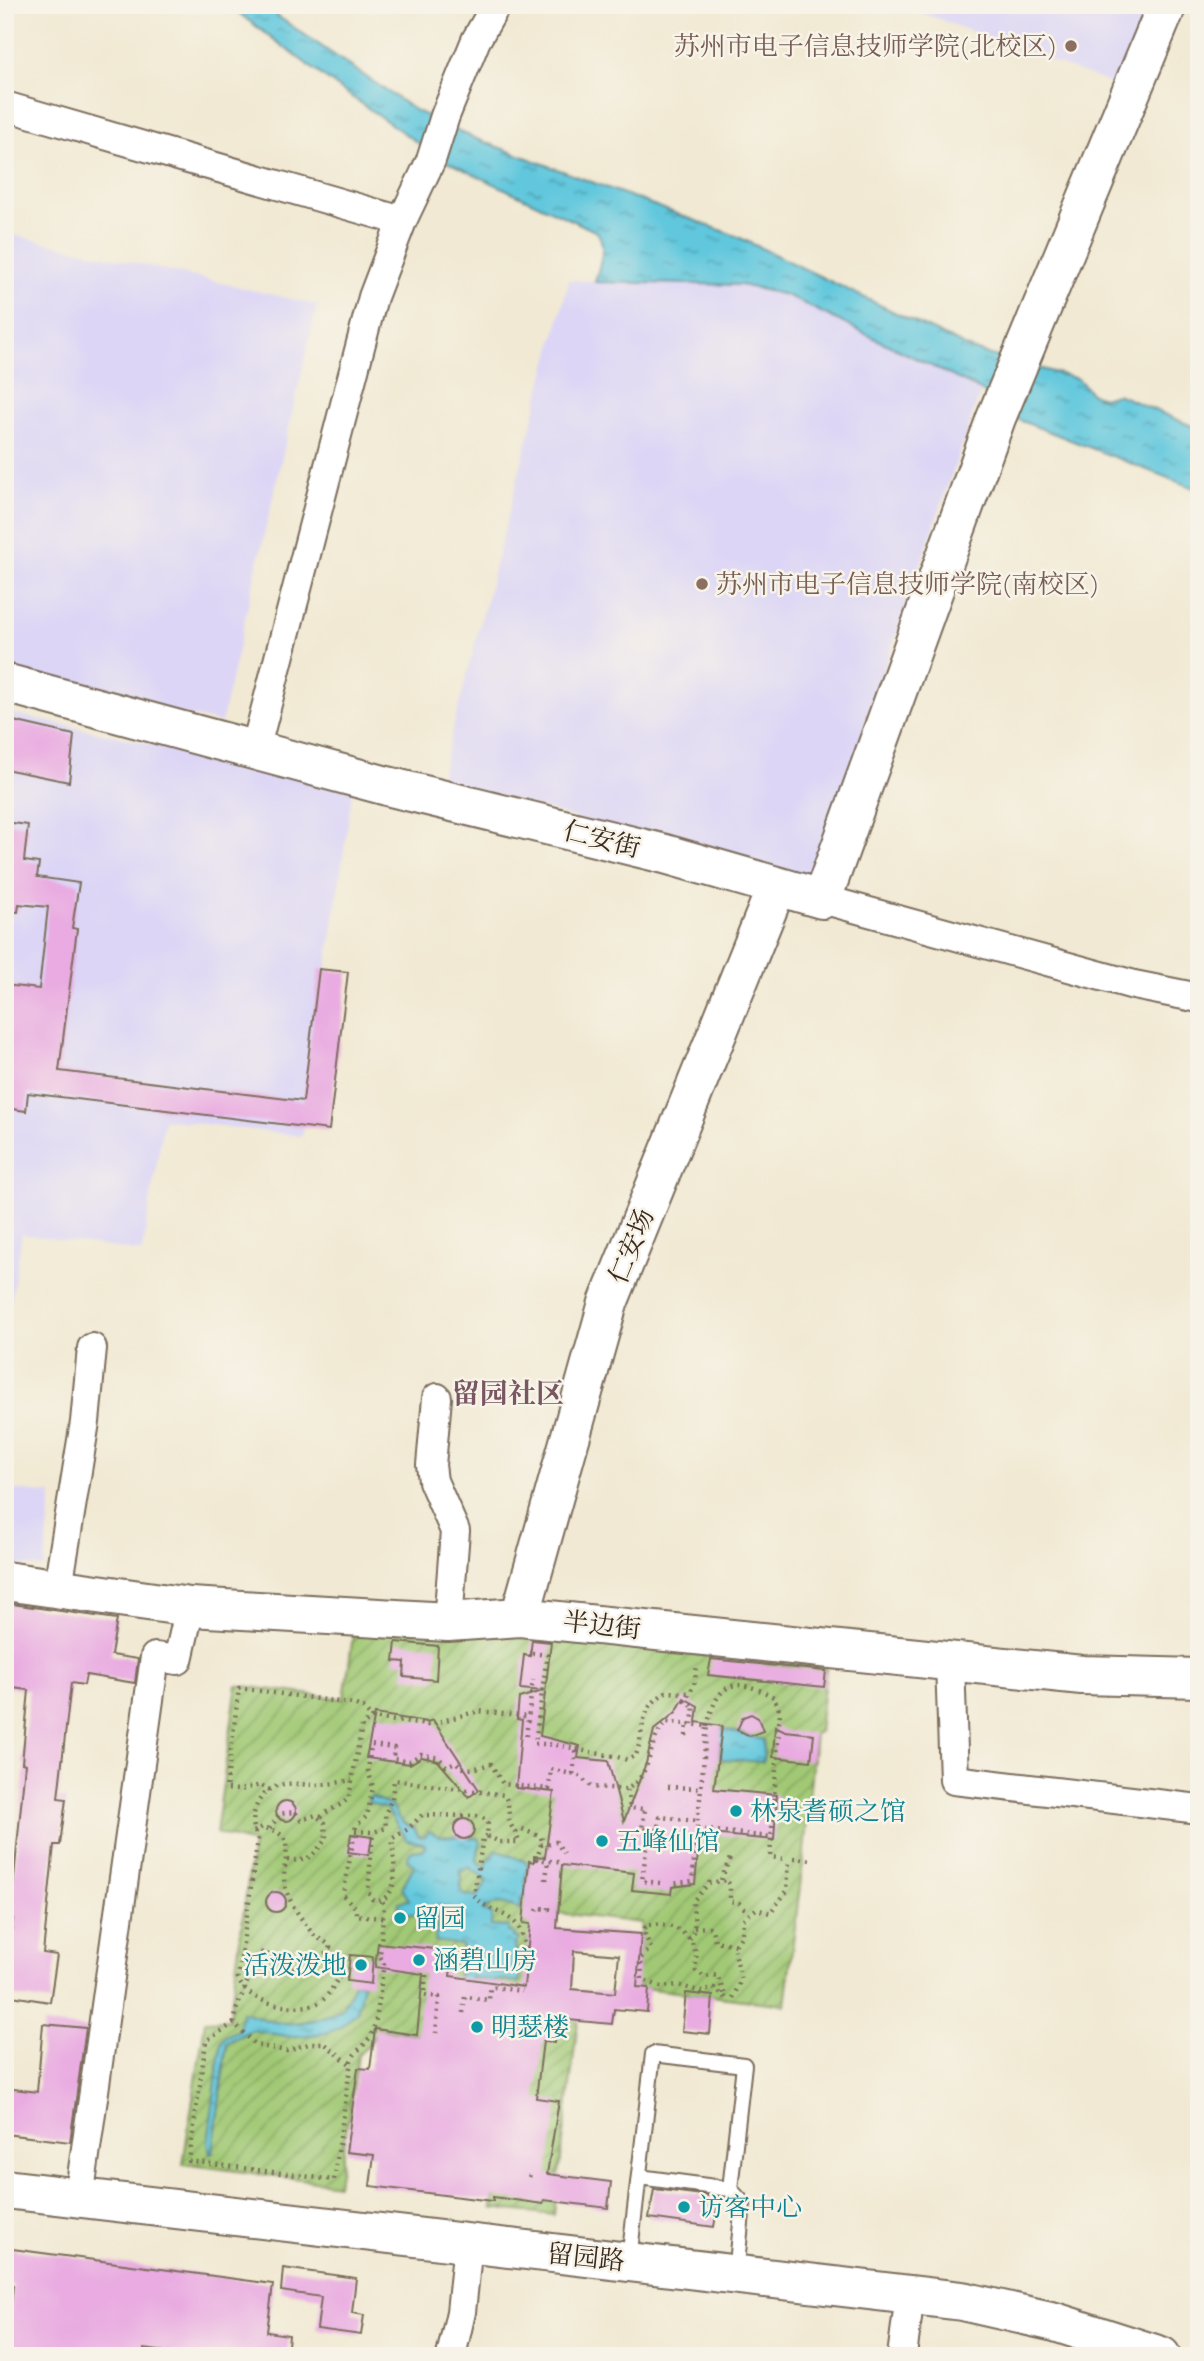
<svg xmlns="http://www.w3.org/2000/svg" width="1204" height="2361" viewBox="0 0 1204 2361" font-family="'Old Standard TT','Noto Serif SC',serif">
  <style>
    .built { fill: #dcd5f6 }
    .garden { fill: url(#garden-furrows); stroke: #6e7a4a; stroke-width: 2 }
    .water { fill: url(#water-ripples); stroke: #4e787e; stroke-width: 2; fill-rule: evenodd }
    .building { fill: #e9abe1; fill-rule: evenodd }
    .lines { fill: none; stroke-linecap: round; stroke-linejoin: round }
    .lane-casing { stroke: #7b6d5d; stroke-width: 18 }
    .street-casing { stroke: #7b6d5d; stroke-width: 32 }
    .secondary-casing { stroke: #7b6d5d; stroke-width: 42 }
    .path { stroke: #7b6d5d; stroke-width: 4.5; stroke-dasharray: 2 5; stroke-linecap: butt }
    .lane { stroke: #fff; stroke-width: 14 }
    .street { stroke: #fff; stroke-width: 28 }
    .secondary { stroke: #fff; stroke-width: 38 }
    .education-dot { fill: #8d6e63; stroke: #f7f3e8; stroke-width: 2.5 }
    .culture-dot { fill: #0f9aa8; stroke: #f7f3e8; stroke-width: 2.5 }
    .labels { text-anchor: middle; stroke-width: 5; stroke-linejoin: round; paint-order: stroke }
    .education-label { font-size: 26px; fill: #785e54; stroke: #f7f3e8; text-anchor: end }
    .street-label { font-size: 26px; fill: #3b2a1e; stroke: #f7f3e8 }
    .culture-label { font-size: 26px; fill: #0d838f; stroke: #f7f3e8; text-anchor: start }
    .neighbourhood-label { font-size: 28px; font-weight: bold; fill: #785762; stroke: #f7f3e8 }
  </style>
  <defs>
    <pattern id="garden-furrows" width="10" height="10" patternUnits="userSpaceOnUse" patternTransform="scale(1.75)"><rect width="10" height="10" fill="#a1c975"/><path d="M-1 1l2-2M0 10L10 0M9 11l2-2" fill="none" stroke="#84a35f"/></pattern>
    <pattern id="water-ripples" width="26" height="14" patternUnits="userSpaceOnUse" patternTransform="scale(1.75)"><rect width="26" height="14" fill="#60c7dd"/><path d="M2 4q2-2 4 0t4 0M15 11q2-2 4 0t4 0" fill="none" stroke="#50a2b3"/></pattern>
  </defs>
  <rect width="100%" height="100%" fill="#f7f3e8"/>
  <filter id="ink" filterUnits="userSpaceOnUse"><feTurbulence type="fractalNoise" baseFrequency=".0143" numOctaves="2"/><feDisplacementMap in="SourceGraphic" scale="14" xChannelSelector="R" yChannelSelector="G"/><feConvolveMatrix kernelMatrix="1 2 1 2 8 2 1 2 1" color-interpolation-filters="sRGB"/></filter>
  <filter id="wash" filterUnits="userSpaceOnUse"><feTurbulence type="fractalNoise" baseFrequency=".00686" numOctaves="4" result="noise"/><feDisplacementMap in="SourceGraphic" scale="28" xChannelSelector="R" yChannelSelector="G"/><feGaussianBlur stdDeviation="1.57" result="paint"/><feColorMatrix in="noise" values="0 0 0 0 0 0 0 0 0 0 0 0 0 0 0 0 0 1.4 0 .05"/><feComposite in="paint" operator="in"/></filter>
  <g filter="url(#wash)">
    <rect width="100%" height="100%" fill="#f1e9d3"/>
    <!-- built -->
    <path class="built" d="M 901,5 L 1151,5 L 1117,86 Z
      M 5,233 L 317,305 L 221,723 L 5,671 Z
      M 569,280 L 741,285 L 786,295 L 981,390 L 814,872 L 809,878 L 791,880 L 440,779 Z
      M 5,712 L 353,788 L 302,1136 L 164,1119 L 142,1252 L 22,1234 L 5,1339 Z
      M 5,1489 L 52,1494 L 44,1568 L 5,1563 Z"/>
    <!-- garden -->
    <path class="garden" d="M 355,1622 L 508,1635 L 826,1668 L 819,1732 L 815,1733 L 803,1863 L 785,2005 L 636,1987 L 642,1923 L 558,1913 L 556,1928 L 578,2021 L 554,2215 L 492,2208 L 509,2061 L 438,2036 L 378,2029 L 369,2045 L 358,2055 L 338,2184 L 183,2164 L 205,2021 L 229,2020 L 253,1843 L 216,1833 L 237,1685 L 344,1699 Z"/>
    <!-- water -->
    <path class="water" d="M 228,5 L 261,5 L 416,111 L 474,138 L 736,236 L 973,350 L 1078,379 L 1092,394 L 1102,398 L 1117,394 L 1199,429 L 1199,490 L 1011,417 L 981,390 L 786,295 L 741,285 L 595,282 C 599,265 608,247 597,232 L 441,159 L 336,86 Z
      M 723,1729 L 764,1740 L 763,1762 L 722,1759 L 720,1757 L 721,1743 L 716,1742 L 716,1735 Z
      M 371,1796 L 393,1807 L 398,1817 L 405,1824 L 414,1828 L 419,1836 L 424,1837 L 430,1831 L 438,1836 L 478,1838 L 480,1843 L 477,1860 L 481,1866 L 486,1866 L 489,1859 L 497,1850 L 526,1862 L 528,1866 L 525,1882 L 528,1886 L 528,1896 L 521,1898 L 521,1909 L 501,1903 L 494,1904 L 483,1911 L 492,1914 L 491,1926 L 509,1927 L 508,1932 L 513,1932 L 513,1937 L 519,1938 L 515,1946 L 517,1955 L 522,1957 L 515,1971 L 520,1975 L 519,1982 L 500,1980 L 491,1983 L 471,1977 L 470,1981 L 458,1980 L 462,1945 L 435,1941 L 438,1917 L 398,1913 L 399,1902 L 409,1900 L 402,1888 L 414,1865 L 408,1861 L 407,1857 L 412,1851 L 421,1850 L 425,1847 L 423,1843 L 407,1840 L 387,1809 L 369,1802 L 368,1798 ZM 468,1867 L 485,1878 L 486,1883 L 478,1896 L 464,1895 C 459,1886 461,1886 462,1878 L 460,1871 L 464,1871 Z
      M 355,1982 L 363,1984 L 357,2012 L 339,2028 L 326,2033 L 292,2037 L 251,2030 L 227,2043 L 214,2144 L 213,2152 L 210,2153 L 208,2142 L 221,2043 L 226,2036 L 238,2030 L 242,2012 C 252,2014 260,2018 270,2021 C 295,2027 320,2020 342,2009 Z"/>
    <g id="blocks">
      <!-- building -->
      <path class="building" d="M 5,719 L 74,735 L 69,782 L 5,769 Z
        M 5,822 L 28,825 L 24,861 L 39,863 L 37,877 L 79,883 L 72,928 L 77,929 L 59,1071 L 303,1101 L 319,969 L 348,972 L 329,1130 L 28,1093 L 26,1111 L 5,1108 L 5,985 L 39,989 L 48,907 L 19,904 L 18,912 L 5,911 Z
        M 5,1603 L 117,1619 L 111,1655 L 138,1659 L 135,1683 L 86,1675 L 84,1685 L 71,1683 L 58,1798 L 66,1799 L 60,1845 L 54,1845 L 43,1953 L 57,1955 L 50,2002 L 5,1995 L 5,1973 L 13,1919 L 10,1919 L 25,1764 L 22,1763 L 29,1690 L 5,1687 Z
        M 532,1640 L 551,1642 L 540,1736 L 580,1746 L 578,1758 L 608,1761 L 624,1821 L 646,1763 L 654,1730 L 676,1712 L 684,1698 L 698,1706 L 696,1722 L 722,1726 L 714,1789 L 777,1795 L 774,1840 L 700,1833 L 695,1884 L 672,1887 L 671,1894 L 632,1890 L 634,1873 L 562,1865 L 557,1928 L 641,1934 L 637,1987 L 649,1988 L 647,2012 L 614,2009 L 612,2024 L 557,2019 L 554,2042 L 543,2041 L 536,2098 L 559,2101 L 547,2174 L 611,2182 L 608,2208 L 544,2200 L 543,2204 L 493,2197 L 493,2201 L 370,2186 L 374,2155 L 346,2152 L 358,2068 L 370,2069 L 375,2029 L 417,2035 L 423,1974 L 375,1967 L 378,1943 L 453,1951 L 450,1976 L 524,1987 L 530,1924 L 523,1923 L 529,1861 L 534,1862 L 534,1856 L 545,1857 L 554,1792 L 516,1788 L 522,1720 L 517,1719 L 519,1698 L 543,1691 L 520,1689 L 524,1655 L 530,1656 ZM 574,1951 L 619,1955 L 615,1993 L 572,1989 Z
        M 396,1642 L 438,1646 L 436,1680 L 404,1677 L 405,1662 L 394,1661 Z
        M 711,1659 L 826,1671 L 824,1687 L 708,1675 Z
        M 375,1714 L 427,1722 L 433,1720 L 479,1790 L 469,1797 L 438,1761 L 422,1757 L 410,1764 L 366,1758 Z
        M 751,1714 L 758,1718 L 763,1731 L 750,1736 L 737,1730 L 743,1717 Z
        M 775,1726 L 785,1731 L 814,1734 L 811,1761 L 773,1757 Z
        M276 1811a10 10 0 1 1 20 0a10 10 0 1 1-20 0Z
        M454 1829a10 10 0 1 1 20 0a10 10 0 1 1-20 0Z
        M 351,1834 L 372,1837 L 369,1855 L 348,1852 Z
        M266 1902a10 10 0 1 1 20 0a10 10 0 1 1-20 0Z
        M 350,1955 L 373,1957 L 371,1984 L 347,1981 Z
        M 686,1993 L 713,1996 L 710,2034 L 682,2031 Z
        M 43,2024 L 86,2028 L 70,2142 L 5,2134 L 5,2088 L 37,2092 Z
        M 654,2189 L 719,2197 L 714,2227 L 649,2218 Z
        M 5,2248 L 273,2284 L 267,2332 L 289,2335 L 287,2356 L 198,2356 L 144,2349 L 143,2356 L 6,2356 L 13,2285 L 5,2284 Z
        M 283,2268 L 356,2278 L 352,2313 L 364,2315 L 361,2335 L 317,2329 L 321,2297 L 281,2291 Z"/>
    </g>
  </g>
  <g filter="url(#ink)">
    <use href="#blocks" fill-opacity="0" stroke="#7b6d5d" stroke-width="2"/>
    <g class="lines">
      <defs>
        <path id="lane" d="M 730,2189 L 743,2203 L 736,2274
          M 629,2260 C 637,2191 645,2123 653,2054 L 744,2065 L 730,2189 L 639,2177"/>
        <path id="street" d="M 5,106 L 402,221
          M 255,750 L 373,297 L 402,221 L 431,160 L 445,116 L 476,40 L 496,5
          M 822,899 L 1134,985 L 1199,998
          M 437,1398 L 431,1465 L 433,1481 L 455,1531 L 448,1622
          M 58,1587 L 85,1422 L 92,1348
          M 950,1662 L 954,1780 L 1199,1809
          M 79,2198 L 155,1657 L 178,1660 L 190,1607
          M 451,2356 L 461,2312 L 468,2243
          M 902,2356 L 910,2295"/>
        <path id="secondary" d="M 5,683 L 387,786 L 665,854 L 822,899 L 996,418 L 1167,5
          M 5,1581 L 190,1607 L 448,1622 L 520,1617 L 1082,1675 L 1199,1678
          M 520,1617 L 608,1303 L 777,886
          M 5,2189 L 962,2301 L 1055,2322 L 1161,2356"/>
      </defs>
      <!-- lane casing -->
      <use href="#lane" class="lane-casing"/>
      <!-- street casing -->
      <use href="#street" class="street-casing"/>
      <!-- secondary casing -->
      <use href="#secondary" class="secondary-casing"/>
      <!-- path -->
      <path class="path" d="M 532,1653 L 547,1655 L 535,1744 C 559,1743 573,1749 595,1753 C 607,1755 617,1756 627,1760 L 636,1755 C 646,1727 637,1711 666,1692 L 689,1693 L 694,1686 L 697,1665
        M 689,1694 L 685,1701 L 694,1706 L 692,1724
        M 707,1726 C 718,1681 734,1676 774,1697 L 780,1712 L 770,1857 L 786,1859
        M 526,1736 L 533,1680
        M 686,1736 L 687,1724
        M 573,1774 L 576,1749
        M 668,1787 L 701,1788
        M 270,1790 L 261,1785 L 240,1790 L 226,1789 L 239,1688 L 354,1704 L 363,1708 L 372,1718
        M 627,1790 L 630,1808 L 645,1809 L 642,1829 L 649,1829
        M 321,1817 C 329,1808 342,1807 349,1797 L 362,1725 L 372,1718 L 427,1725 L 479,1711 L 529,1717
        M 270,1829 L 279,1814 L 295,1812 L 301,1820 L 316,1815 L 325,1823 L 326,1839 C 312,1856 310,1862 286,1860
        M 697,1829 L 772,1837
        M 355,1831 L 373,1832 L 386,1828 L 385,1814 L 392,1799 L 394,1780 L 504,1795 C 511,1805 507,1815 511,1825 C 514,1831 517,1835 519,1842 L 500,1842 L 487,1836 L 488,1824 L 485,1819 L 476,1816 L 422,1815 L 408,1829 L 393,1838 C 391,1857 404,1893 378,1901 L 372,1899 L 368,1891 L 373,1832
        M 254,1832 L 262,1827 L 276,1831 L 284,1837 C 291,1853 281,1870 285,1886 C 289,1903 302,1920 313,1934 C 318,1940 326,1940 330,1947 C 300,1996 294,1960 259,1952 L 237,2008 L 234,2023 L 256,2045 L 286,2051 L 312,2043 L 324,2043 L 350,2064
        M 516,1832 L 522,1829 L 541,1837 L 542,1841 L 537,1859 L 563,1863
        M 487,1836 L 483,1837 L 474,1895 C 485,1911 506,1911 517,1925 C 522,1931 523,1940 525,1948 L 528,1949
        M 541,1845 L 556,1842 L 564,1853
        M 794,1858 L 813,1860
        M 546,1880 L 548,1861
        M 721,1880 L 730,1858
        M 660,1883 L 642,1881 L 649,1829 L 658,1830 L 660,1817 L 698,1821
        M 537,1911 L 538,1908 L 549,1909 L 549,1905
        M 382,1918 L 356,1915 L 356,1908 L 343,1895 L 356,1826 L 367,1816 L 373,1787 L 368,1770 L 371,1745 L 394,1748 L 393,1759 L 410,1761 L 421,1754 L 439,1758 L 446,1766 L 456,1762 C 466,1774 478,1767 491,1764 L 503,1784 L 549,1789 L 551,1769 L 579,1776 L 592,1787 L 627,1789 C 655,1773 646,1740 667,1722 L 707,1726 L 692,1881 L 672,1884
        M 649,1925 C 670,1923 691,1931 696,1953 C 697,1959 695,1965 696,1971 L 705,1977 L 717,1975 L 726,1998 L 714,1988 L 702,1992 L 678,1985 L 661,1987 L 642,1979 L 641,1958 L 651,1948 L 645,1935 L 645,1928 Z
        M 694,1928 L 709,1927 L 712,1929 L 715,1941 L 736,1945
        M 689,1939 C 699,1927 692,1914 693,1901 L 709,1883 L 727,1880 L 730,1886 L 730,1901 L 739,1903 L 749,1913
        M 426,1975 L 424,1995 L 439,1997 L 436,2033
        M 348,1976 L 339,1977 C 333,1986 328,1998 318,2003 C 296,2013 245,2003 238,1978 L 258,1838 C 246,1819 258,1790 280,1785 C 291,1782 303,1785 314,1785 C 326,1785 340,1782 352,1780
        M 733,1998 L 741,1980 L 734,1947 L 742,1935 L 743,1919 L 756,1909 L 770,1913 L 787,1891 L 789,1860
        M 463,2013 L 465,1997 L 489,2000 L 490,1988 L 494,1987 L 522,1991
        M 234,2023 L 206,2041 L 189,2161 L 334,2180 L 351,2061 C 355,2050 366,2046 371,2035 C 379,2017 380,1985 384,1964 L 380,1956 L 384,1904 L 382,1901
        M 529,2177 L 530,2174"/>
      <!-- lane -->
      <use href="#lane" class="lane"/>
      <!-- street -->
      <use href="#street" class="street"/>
      <!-- secondary -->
      <use href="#secondary" class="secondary"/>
    </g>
  </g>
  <!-- markers -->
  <g class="education-dot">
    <circle cx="1071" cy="46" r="7"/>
    <circle cx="702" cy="584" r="7"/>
  </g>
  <g class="culture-dot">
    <circle cx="736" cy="1811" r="7"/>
    <circle cx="602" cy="1841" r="7"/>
    <circle cx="400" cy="1918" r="7"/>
    <circle cx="419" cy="1960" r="7"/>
    <circle cx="361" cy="1965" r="7"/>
    <circle cx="477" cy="2027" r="7"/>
    <circle cx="684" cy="2207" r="7"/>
  </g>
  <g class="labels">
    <!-- education labels -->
    <g class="education-label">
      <text x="1057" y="55">苏州市电子信息技师学院(北校区)</text>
      <text x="716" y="593" text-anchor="start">苏州市电子信息技师学院(南校区)</text>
    </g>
    <!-- street labels -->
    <g class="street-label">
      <text transform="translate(602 839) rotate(14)" y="9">仁安街</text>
      <text transform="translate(631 1246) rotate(-68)" y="9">仁安场</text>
      <text transform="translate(602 1625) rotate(6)" y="9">半边街</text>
      <text transform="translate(586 2257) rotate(6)" y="9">留园路</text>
    </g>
    <!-- culture labels -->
    <g class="culture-label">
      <text x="750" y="1820">林泉耆硕之馆</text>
      <text x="616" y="1850">五峰仙馆</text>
      <text x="414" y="1927">留园</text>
      <text x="433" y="1969">涵碧山房</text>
      <text x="347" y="1974" text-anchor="end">活泼泼地</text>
      <text x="491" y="2036">明瑟楼</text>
      <text x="698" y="2216">访客中心</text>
    </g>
    <!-- neighbourhood labels -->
    <g class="neighbourhood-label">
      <text x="508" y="1403">留园社区</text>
    </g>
  </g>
  <!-- margin -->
  <rect width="1204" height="2361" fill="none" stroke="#f7f3e8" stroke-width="28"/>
</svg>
